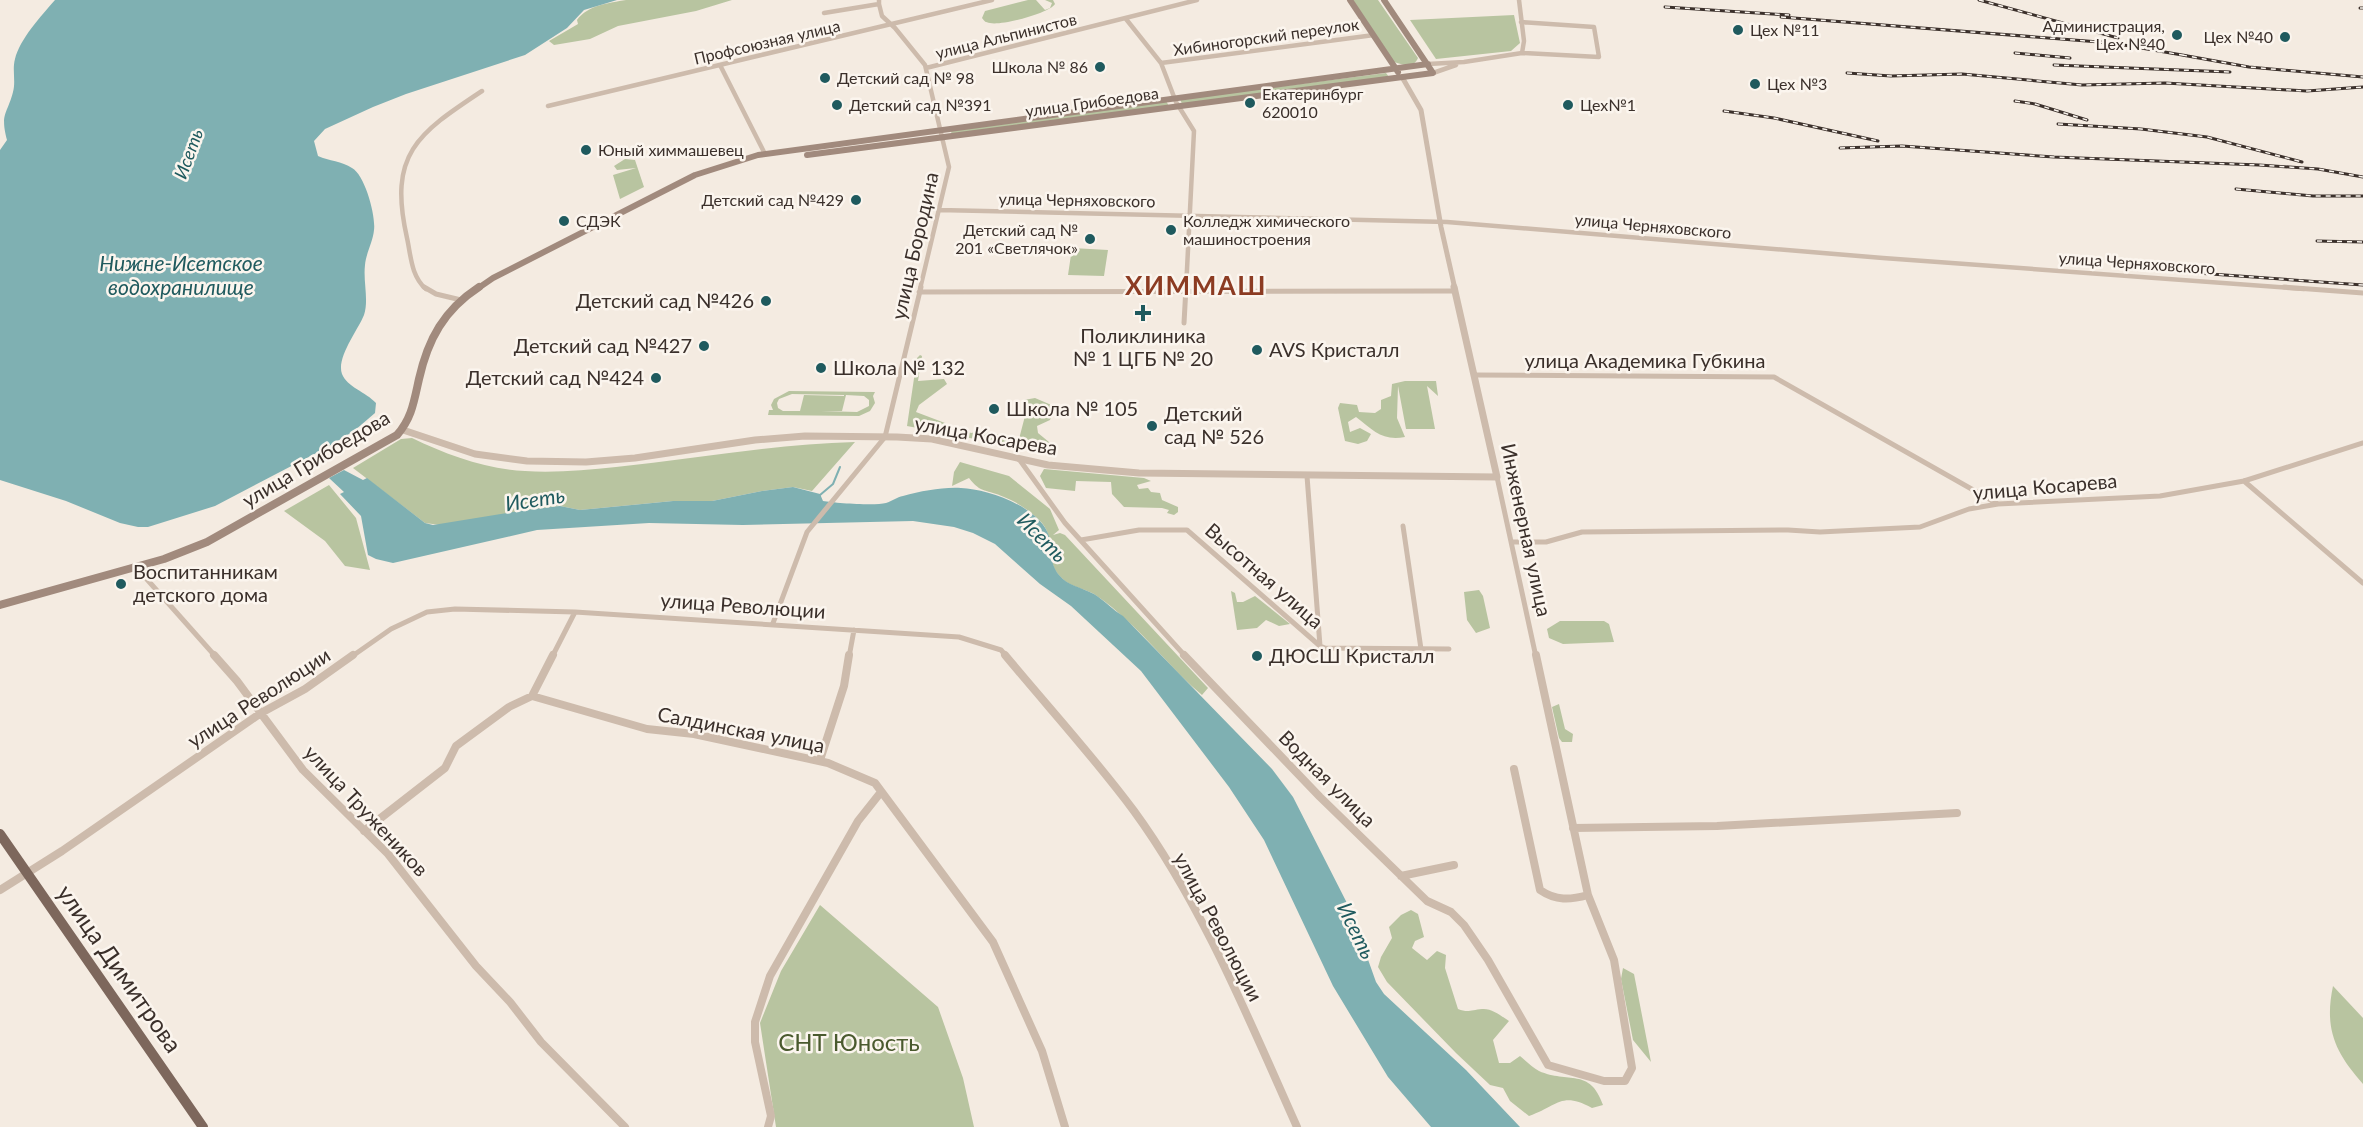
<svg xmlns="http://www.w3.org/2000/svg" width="2363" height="1127" viewBox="0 0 2363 1127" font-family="Lato,sans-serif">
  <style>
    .green { fill: #b8c4a0; fill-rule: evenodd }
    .water { fill: #7fb0b2 }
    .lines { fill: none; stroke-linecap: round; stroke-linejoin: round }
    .stream { stroke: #7fb0b2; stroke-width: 2 }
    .minor-far2 { stroke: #cdbbac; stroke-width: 4.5 }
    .minor-far1 { stroke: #cdbbac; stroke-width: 5 }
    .minor { stroke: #cdbbac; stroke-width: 8 }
    .tertiary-far1 { stroke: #cdbbac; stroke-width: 5 }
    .tertiary { stroke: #cdbbac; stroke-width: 7 }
    .secondary-far1 { stroke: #a18a7d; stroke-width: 6 }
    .secondary { stroke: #a18a7d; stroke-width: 8 }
    .primary { stroke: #7d675c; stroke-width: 10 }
    .rail-casing { stroke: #3b302b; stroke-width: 3 }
    .rail { stroke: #fbf5ee; stroke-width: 1.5; stroke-dasharray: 5; stroke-linecap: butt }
    .poi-dot { fill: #1f5a5e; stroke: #fbf5ee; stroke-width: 2 }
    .labels { text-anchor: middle; stroke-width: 5; stroke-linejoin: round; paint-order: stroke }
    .far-poi-label { font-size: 16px; fill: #3b302b; stroke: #fbf5ee; text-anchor: start }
    .far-street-label { font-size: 16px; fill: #3b302b; stroke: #fbf5ee }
    .far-water-label { font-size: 18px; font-style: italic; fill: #1f5a5e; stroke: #fbf5ee }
    .street-label { font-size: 20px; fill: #3b302b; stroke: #fbf5ee }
    .poi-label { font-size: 20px; fill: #3b302b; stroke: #fbf5ee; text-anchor: start }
    .water-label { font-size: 21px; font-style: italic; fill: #1f5a5e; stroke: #fbf5ee }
    .near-street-label { font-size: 24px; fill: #3b302b; stroke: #fbf5ee }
    .near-park-label { font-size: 24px; fill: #4a5a2e; stroke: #fbf5ee }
    .district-label { font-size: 26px; font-weight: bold; letter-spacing: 1.5px; fill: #8c3b22; stroke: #fbf5ee }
  </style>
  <rect width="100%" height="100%" fill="#f4ebe1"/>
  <!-- green -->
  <path class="green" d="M 626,0 L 732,0 L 696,11 L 618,26 L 590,39 L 554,45 L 549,41 L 578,24 L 577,20 C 588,5 609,3 626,0 Z
    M 1028,0 L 1036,0 L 1045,10 L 1050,8 L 1052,3 L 1045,0 L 1053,0 L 1055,4 C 1050,13 1001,26 990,23 C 985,22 985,22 982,18 L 985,11 Z
    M 1353,0 L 1378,0 L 1418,58 C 1414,68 1403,65 1394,62 Z
    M 1514,15 L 1520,43 L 1511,51 L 1436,59 L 1410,20 Z
    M 1386,73 L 1389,77 L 1182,104 L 1180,99 Z
    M 1166,101 L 1169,106 L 952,136 L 951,131 Z
    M 625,159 L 635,160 L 644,187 L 620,199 L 613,175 L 636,168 L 617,170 L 614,166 Z
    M 1072,248 L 1108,250 L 1104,276 L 1068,275 Z
    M 920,355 L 922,356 L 918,381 L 944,379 L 947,384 L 919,405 L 916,412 L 945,423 L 947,429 L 972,433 L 978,430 L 1019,439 L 1025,416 L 1024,400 L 1035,398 L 1056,407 L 1050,420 L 1037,426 L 1038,433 L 1055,447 L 1054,454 L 907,426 L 917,358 Z
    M 1405,381 L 1436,381 L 1438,396 L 1427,386 L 1435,429 L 1406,429 L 1398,386 L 1397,418 L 1405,437 C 1382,441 1374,431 1356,417 L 1348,422 L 1350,432 L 1360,428 L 1371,434 L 1367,441 L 1358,444 L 1345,441 L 1338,408 L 1340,403 L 1357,405 L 1359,412 L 1375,413 L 1381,409 L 1381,400 L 1391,396 L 1392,384 Z
    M 789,391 L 875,392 L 873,396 L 875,403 L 870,411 L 859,416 L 768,415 L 769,410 L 773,410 L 771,405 L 774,399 ZM 792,394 L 844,395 L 844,396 L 804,395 L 800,411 L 783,411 L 778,408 L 777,403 L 779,399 ZM 846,395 L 864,396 L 869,400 L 869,406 L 857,412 L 821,411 L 842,411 Z
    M 412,438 C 447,455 486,469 525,471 C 555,473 586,470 616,467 C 696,459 775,444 855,442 L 812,491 L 793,487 L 762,491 L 712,501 L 673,501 L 580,510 L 560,506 L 440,525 L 425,523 L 353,468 L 401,439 Z
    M 960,462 L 1009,476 L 1050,509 L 1059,530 L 1053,535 L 1060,533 L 1065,535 L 1208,688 L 1202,695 C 1173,671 1151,641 1123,617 C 1115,609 1103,600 1094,594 C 1081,587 1068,587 1058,574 C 1046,559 1055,538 1042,523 C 1032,512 1017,502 1004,497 C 987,489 981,494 969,478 L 952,486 L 954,472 Z
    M 1044,469 L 1144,478 L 1151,481 L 1137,485 L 1139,489 L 1148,488 L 1151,492 L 1160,493 L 1162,500 L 1178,507 L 1178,512 L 1174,515 L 1167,513 L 1169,510 L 1162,508 L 1124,507 L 1112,494 L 1111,482 L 1076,481 L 1075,491 L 1046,488 L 1040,476 Z
    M 329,485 L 356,518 L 370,570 L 345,566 L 325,541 L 284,511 Z
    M 1479,590 L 1483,596 L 1490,628 L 1476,633 L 1467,620 L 1464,592 Z
    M 1231,591 L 1235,593 L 1237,602 L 1243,602 L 1255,596 L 1290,624 L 1279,626 L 1266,620 L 1257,628 L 1237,630 Z
    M 1560,621 L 1604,621 L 1609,624 L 1614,642 L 1563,644 L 1549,638 L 1547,629 Z
    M 1559,704 L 1565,729 L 1573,734 L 1572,742 L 1562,742 L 1559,738 L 1552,707 Z
    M 820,905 L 938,1007 L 963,1078 L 974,1127 L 776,1127 L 760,1023 L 781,971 Z
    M 1411,910 L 1418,914 L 1424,937 L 1415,941 L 1412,948 L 1427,960 L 1437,951 L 1446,955 L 1445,968 L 1458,1009 C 1468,1013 1471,1010 1482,1009 C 1492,1008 1501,1016 1509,1021 L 1493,1040 L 1499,1063 L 1510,1063 L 1520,1056 C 1526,1061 1533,1068 1539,1071 C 1568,1084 1590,1067 1603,1105 L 1592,1108 C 1561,1091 1558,1106 1529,1116 L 1510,1101 L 1503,1088 L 1490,1085 L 1456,1053 L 1387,982 L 1378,967 L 1381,957 L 1392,938 L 1389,927 L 1401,915 Z
    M 1623,968 L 1634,974 L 1651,1062 L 1633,1040 L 1621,979 Z
    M 2333,986 L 2363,1018 L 2363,1084 C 2335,1052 2324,1029 2333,986 Z"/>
  <!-- water -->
  <path class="water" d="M 55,0 L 617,0 L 584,10 L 567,28 L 525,55 L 406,94 L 373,107 L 325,129 L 314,141 L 318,156 C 329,161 342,161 352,168 C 365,175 376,216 374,230 C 373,242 366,253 365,265 C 363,282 369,300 364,315 C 358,330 336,358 342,374 C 347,387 366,392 376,403 L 375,413 L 354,431 L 326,448 L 215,506 L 148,527 L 138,527 L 120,523 L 66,501 L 0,480 L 0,150 L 7,140 C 0,113 7,115 13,92 C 16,81 12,70 15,59 C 20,39 41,16 55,0 Z
    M 344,470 L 363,480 L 367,478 L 425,523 L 433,525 L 525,510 L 560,506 L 580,510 L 673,501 L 712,501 L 762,491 L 793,487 L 820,494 L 823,501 C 835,503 875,506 886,503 C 892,501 897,497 903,496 C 922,491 942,487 961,488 C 988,489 1040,507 1049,536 C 1053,549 1048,561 1059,575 C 1068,586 1081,587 1094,594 C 1104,600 1113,610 1123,616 L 1272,769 L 1293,797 L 1350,909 L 1376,982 L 1384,994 L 1466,1070 L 1520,1127 L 1431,1127 L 1388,1077 L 1333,986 L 1264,840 L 1229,787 L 1141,671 L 1071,606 L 1040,584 L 995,544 L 973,533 L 954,527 L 913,521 L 743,525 L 649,523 L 537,530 L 393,563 L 376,559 L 368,555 L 361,516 L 340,494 L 344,492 L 329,478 Z"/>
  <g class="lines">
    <!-- stream -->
    <path class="stream" d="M 820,495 L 833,484 L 840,467"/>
    <!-- minor-far2 -->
    <path class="minor-far2" d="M 1519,0 L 1524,41 L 1522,53
      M 879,4 L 882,16 L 895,28 L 925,65 L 949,167 L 920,289
      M 824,13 L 879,4 L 879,0
      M 1126,19 L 1161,63 L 1176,102 L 1194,131 L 1186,289
      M 1161,63 L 1374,35
      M 1428,64 L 1464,62 L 1522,53 L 1599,57 L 1594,27 L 1521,22
      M 720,65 L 765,154
      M 926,68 L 1197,0
      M 1433,73 L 1456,65
      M 548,106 L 992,0
      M 939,210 L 1447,222 L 1883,258 L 2304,289
      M 426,289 C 411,276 411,256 407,238 C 388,154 417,134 482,91"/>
    <!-- minor-far1 -->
    <path class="minor-far1" d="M 424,287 L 436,294 L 461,300
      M 2284,287 L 2363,293
      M 919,292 L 1455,291
      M 1184,323 L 1186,287
      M 1474,375 L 1774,377 L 1998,504
      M 1019,459 L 1065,523 L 1186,657
      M 1307,476 L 1320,646
      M 1497,477 L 1536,657
      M 2244,481 L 2363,583
      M 1403,526 L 1421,649
      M 1081,540 L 1139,530 L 1187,530 L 1320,646 L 1325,648 L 1449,649
      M 1512,542 L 1546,542 L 1582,532 L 1788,530 L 1820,532 L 1920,527 L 1969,509 L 1998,504 L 2160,496 L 2244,481 L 2363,443
      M 136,567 L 216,657
      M 773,623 L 807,532 L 885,437 L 921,287
      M 351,657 L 391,629 L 427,612 L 455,609 L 575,612 L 959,637 L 1001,650 L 1007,657
      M 552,657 L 575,612
      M 849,657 L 854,630"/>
    <!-- minor -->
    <path class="minor" d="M 214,655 L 237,681 L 303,770 L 388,854 L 476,966 L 510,1002 L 541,1042 L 625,1127
      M 1005,655 C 1048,707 1094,757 1134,811 C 1202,904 1250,1022 1297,1127
      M 1184,655 L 1320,797 L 1427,901 L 1451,912 L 1464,925 L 1488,960 L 1548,1065 L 1604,1081 L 1625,1081 L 1632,1068 L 1614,960 L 1588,895 L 1536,655
      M 532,696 L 553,655
      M 820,760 L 844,686 L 849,655
      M 1514,769 L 1540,890 C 1556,901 1570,900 1588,895
      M 1573,828 L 1717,826 L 1957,813
      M 364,831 L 445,768 L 456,746 L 509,707 L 532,696 L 647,729 L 694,734 L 828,763 L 875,783 L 993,942 L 1042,1051 L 1065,1127
      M 1401,876 L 1454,865
      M 0,890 L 62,851 L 261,713 L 305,689 L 353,655
      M 768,1127 L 771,1116 L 755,1042 L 755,1022 L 770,976 L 858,821 L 881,792"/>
    <!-- tertiary-far1 -->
    <path class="tertiary-far1" d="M 1402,77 L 1421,110 L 1441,227 L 1455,289"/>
    <!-- tertiary -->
    <path class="tertiary" d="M 403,430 L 475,454 L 527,461 L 586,462 L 635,458 L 755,440 L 805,436 L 897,437 L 932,439 L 1048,465 L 1139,473 L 1497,477 L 1454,287"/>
    <!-- secondary-far1 -->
    <path class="secondary-far1" d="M 1350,0 L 1398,72
      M 807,155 L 1433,73 L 1384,0
      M 477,289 L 493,278 L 695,175 L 758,155 L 1428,64"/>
    <!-- secondary -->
    <path class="secondary" d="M 0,605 L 164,559 L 207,542 L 397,435 C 412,418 414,401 419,379 C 428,339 444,310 479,287"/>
    <!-- primary -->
    <path class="primary" d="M 0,834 L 203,1127"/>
    <defs>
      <path id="rail" d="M 1979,0 L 2118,38
        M 1665,7 L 1789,15
        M 2360,8 L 2363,8
        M 1781,17 L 2112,43 L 2188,56
        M 2015,53 L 2070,58
        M 2182,55 L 2249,67 L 2363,77
        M 2054,65 L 2230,72
        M 1847,73 L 1891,76 L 1962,74 L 2082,85 L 2165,83 L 2307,91 L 2363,87
        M 2015,101 L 2035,104 L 2087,120
        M 1724,111 L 1774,118 L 1878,141
        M 2058,124 L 2141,129 L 2207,137 L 2302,162
        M 1840,148 L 1902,146 L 2054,157 L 2259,165 L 2318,169 L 2363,177
        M 2236,189 L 2313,196 L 2363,196
        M 2317,241 L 2363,242
        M 2169,271 L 2363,285"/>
    </defs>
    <!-- rail casing -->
    <use href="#rail" class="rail-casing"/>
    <!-- rail -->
    <use href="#rail" class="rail"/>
  </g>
  <!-- markers -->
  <g class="poi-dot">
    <circle cx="1738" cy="30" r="6"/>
    <circle cx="2177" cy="35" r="6"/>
    <circle cx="2285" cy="37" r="6"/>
    <circle cx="1100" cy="67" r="6"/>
    <circle cx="825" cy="78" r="6"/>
    <circle cx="1755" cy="84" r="6"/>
    <circle cx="1250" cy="103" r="6"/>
    <circle cx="837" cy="105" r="6"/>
    <circle cx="1568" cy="105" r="6"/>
    <circle cx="586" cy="150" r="6"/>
    <circle cx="856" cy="200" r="6"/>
    <circle cx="564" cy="221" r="6"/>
    <circle cx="1171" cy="230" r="6"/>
    <circle cx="1090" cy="239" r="6"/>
    <circle cx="766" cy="301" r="6"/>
    <path d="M1140 304h6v6h6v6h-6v6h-6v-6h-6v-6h6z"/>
    <circle cx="704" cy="346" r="6"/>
    <circle cx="1257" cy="350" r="6"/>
    <circle cx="821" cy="368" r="6"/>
    <circle cx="656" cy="378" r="6"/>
    <circle cx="994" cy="409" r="6"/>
    <circle cx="1152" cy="426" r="6"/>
    <circle cx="121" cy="584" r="6"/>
    <circle cx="1257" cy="656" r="6"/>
  </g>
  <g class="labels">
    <!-- far-poi labels -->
    <g class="far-poi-label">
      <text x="2165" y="32" text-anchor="end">Администрация,<tspan x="2165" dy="18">Цех №40</tspan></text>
      <text x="1750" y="36">Цех №11</text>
      <text x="2273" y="43" text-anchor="end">Цех №40</text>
      <text x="1088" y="73" text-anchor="end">Школа № 86</text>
      <text x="837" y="84">Детский сад № 98</text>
      <text x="1767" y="90">Цех №3</text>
      <text x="1262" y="100">Екатеринбург<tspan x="1262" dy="18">620010</tspan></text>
      <text x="849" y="111">Детский сад №391</text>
      <text x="1580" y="111">Цех№1</text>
      <text x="598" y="156">Юный химмашевец</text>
      <text x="844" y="206" text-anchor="end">Детский сад №429</text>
      <text x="576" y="227">СДЭК</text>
      <text x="1183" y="227">Колледж химического<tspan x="1183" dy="18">машиностроения</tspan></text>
      <text x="1078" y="236" text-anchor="end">Детский сад №<tspan x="1078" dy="18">201 «Светлячок»</tspan></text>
    </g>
    <!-- far-street labels -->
    <g class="far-street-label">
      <text transform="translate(1006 36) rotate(-14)" y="6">улица Альпинистов</text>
      <text transform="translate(1266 37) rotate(-8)" y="6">Хибиногорский переулок</text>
      <text transform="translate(767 42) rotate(-13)" y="6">Профсоюзная улица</text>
      <text transform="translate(1092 102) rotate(-8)" y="6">улица Грибоедова</text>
      <text transform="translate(1077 200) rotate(1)" y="6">улица Черняховского</text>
      <text transform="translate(1653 226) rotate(5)" y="6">улица Черняховского</text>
      <text transform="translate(2137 263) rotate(4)" y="6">улица Черняховского</text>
    </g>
    <!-- far-water labels -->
    <g class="far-water-label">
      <text transform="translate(189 154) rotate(-70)" y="6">Исеть</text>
    </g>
    <!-- street labels -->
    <g class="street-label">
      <text transform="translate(915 246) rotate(-77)" y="7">улица Бородина</text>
      <text x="1645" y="368">улица Академика Губкина</text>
      <text transform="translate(986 436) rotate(10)" y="7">улица Косарева</text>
      <text transform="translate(316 459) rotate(-31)" y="7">улица Грибоедова</text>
      <text transform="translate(2045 487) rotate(-5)" y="7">улица Косарева</text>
      <text transform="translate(1526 530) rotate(78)" y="7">Инженерная улица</text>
      <text transform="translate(1264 576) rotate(41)" y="7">Высотная улица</text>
      <text transform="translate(743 606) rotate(4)" y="7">улица Революции</text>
      <text transform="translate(259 698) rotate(-33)" y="7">улица Революции</text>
      <text transform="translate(741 730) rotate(11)" y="7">Салдинская улица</text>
      <text transform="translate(1327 779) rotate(45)" y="7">Водная улица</text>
      <text transform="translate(366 811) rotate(47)" y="7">улица Тружеников</text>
      <text transform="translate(1218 927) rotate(62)" y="7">улица Революции</text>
    </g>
    <!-- poi labels -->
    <g class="poi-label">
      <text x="754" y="308" text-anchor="end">Детский сад №426</text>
      <text x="1143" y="343" text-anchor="middle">Поликлиника<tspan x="1143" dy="23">№ 1 ЦГБ № 20</tspan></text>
      <text x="692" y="353" text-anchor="end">Детский сад №427</text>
      <text x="1269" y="357">AVS Кристалл</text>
      <text x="833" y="375">Школа № 132</text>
      <text x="644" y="385" text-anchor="end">Детский сад №424</text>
      <text x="1006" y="416">Школа № 105</text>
      <text x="1164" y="421">Детcкий<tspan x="1164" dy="23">сад № 526</tspan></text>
      <text x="133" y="579">Воспитанникам<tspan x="133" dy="23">детского дома</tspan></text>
      <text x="1269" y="663">ДЮСШ Кристалл</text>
    </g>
    <!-- water labels -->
    <g class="water-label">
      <text x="181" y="271">Нижне-Исетское<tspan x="181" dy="24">водохранилище</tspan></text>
      <text transform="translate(535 500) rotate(-9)" y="7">Исеть</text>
      <text transform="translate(1042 538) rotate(45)" y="7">Исеть</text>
      <text transform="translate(1356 931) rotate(64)" y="7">Исеть</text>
    </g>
    <!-- near-street labels -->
    <g class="near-street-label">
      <text transform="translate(119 969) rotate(55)" y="8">улица Димитрова</text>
    </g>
    <!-- near-park labels -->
    <g class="near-park-label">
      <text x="849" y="1051">СНТ Юность</text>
    </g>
    <!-- district labels -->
    <g class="district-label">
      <text x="1196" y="295">ХИММАШ</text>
    </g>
  </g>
</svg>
